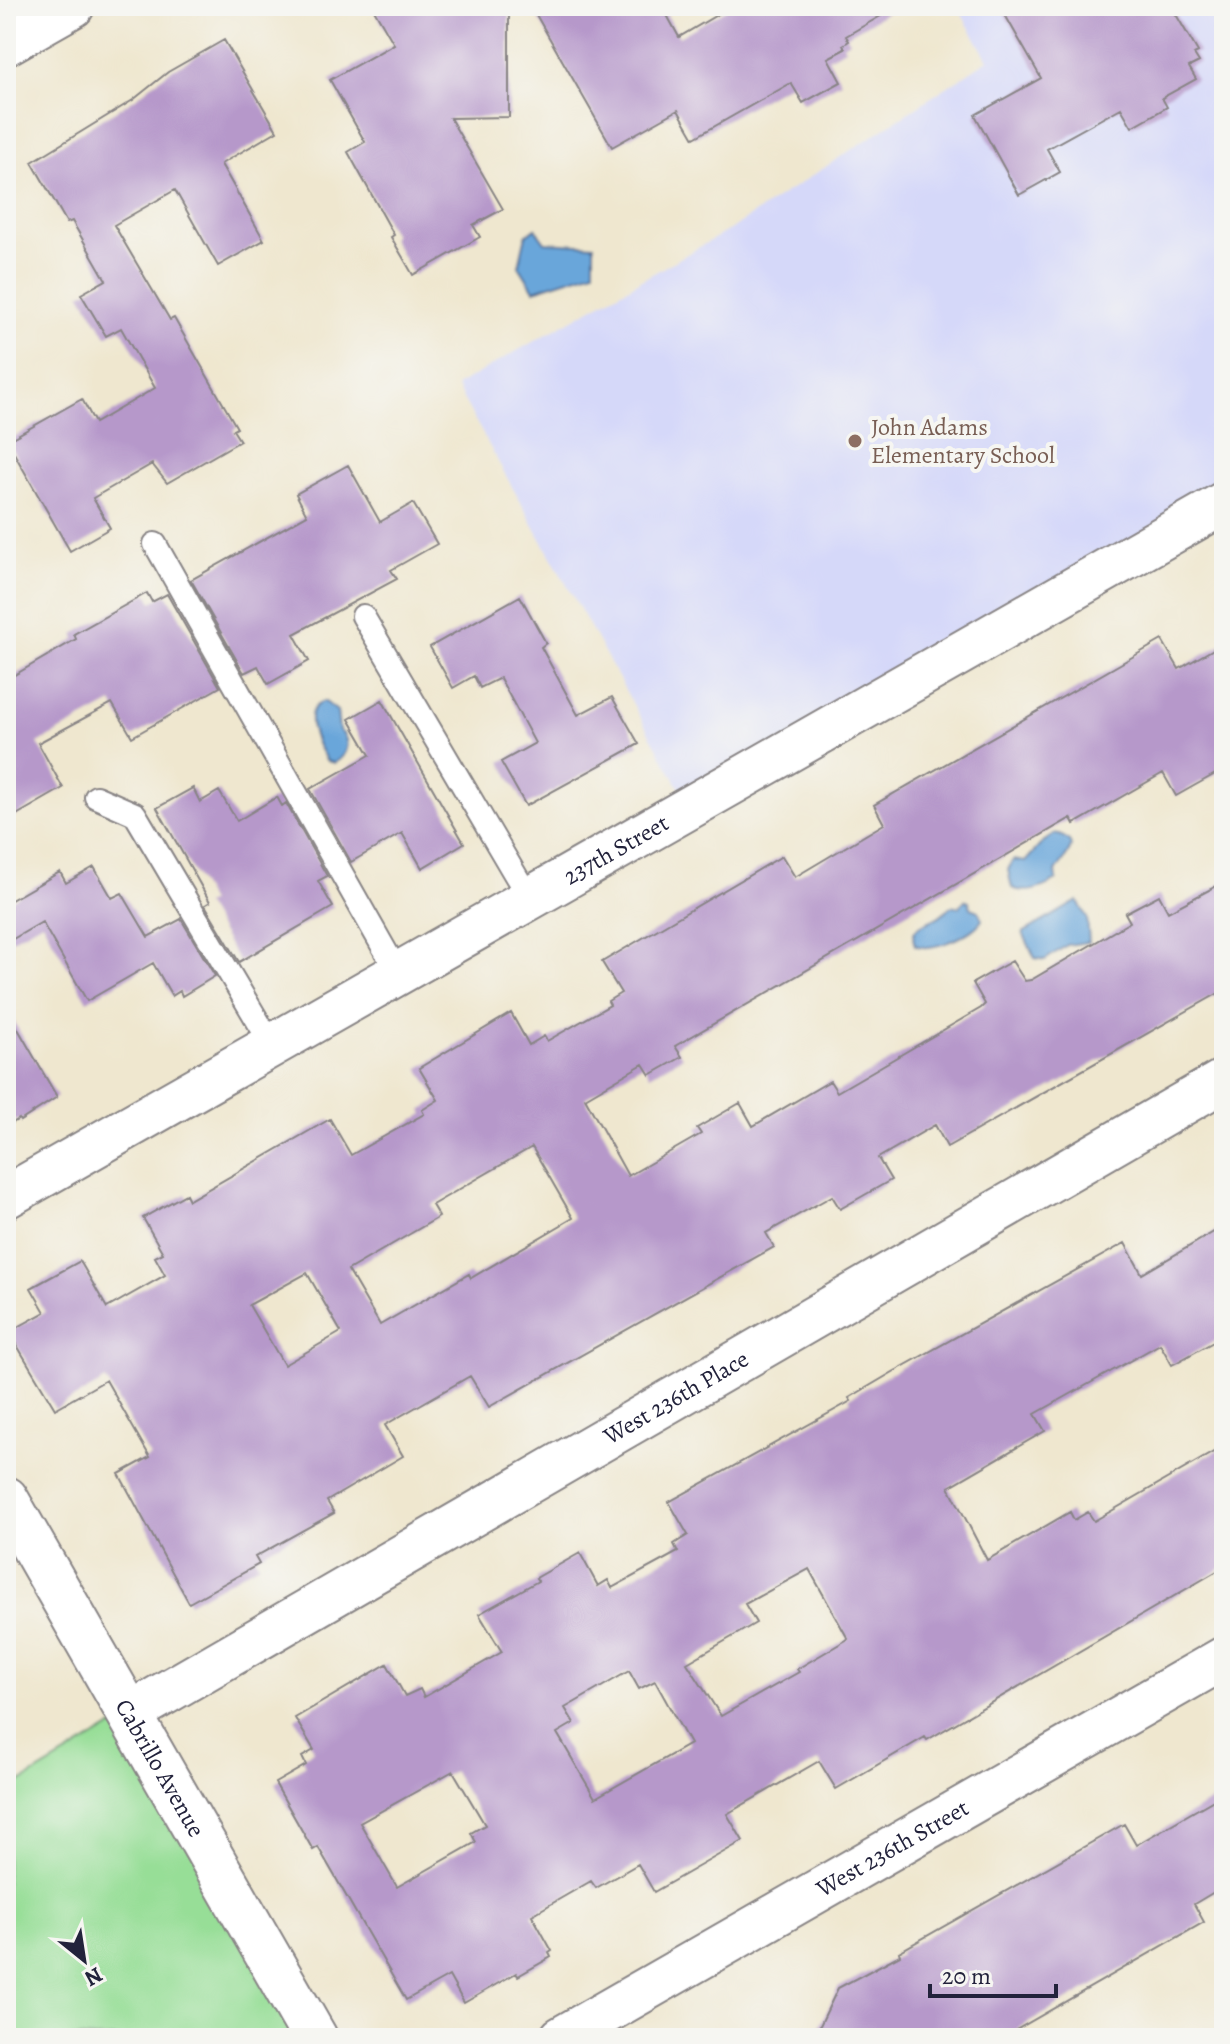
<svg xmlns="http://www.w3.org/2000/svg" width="1230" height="2044" viewBox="0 0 1230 2044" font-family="Alegreya,serif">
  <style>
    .built { fill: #d5d8f9 }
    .green { fill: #97de97; stroke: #5c8069; stroke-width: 2 }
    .water { fill: #69a6da; stroke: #46648a; stroke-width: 2 }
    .building { fill: #b698ca; fill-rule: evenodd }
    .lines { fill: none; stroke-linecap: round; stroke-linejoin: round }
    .lane-casing { stroke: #888485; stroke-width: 26 }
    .street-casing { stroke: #888485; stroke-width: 46 }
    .secondary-casing { stroke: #888485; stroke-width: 48 }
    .lane { stroke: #fff; stroke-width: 22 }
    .street { stroke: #fff; stroke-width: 42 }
    .secondary { stroke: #fff; stroke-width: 44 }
    .education-dot { fill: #8d6e63; stroke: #f6f6f2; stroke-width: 3 }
    .labels { text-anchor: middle; stroke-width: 8; stroke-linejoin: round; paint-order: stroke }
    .education-label { font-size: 24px; fill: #785e54; stroke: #f6f6f2; text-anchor: start }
    .street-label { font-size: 24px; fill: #22223b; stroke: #f6f6f2 }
  </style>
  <rect width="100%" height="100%" fill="#f6f6f2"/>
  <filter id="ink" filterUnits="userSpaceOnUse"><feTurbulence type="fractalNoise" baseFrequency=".0125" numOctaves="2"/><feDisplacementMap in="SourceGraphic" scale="16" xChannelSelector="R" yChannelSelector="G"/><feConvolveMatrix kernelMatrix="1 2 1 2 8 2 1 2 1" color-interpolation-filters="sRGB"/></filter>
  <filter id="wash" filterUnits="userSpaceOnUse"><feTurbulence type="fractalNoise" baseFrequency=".006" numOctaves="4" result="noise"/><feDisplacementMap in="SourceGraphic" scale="32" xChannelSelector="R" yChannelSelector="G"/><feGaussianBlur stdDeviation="1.8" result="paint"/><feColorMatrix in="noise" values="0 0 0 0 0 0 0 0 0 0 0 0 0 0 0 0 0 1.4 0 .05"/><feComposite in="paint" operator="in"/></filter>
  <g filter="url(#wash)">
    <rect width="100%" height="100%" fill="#efe7cf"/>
    <!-- built -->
    <path class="built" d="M 957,6 L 1224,6 L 1224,496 L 688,803 L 456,386 L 731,229 L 988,60 Z"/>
    <!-- green -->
    <path class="green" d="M 119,1723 L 302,2038 L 6,2038 L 6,1791 Z"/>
    <!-- water -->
    <path class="water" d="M 535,228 L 545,242 L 594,245 L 594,271 L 534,290 L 519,266 L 526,235 Z
      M 324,701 L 337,711 L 339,730 C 351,740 348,755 334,763 L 327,761 C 317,746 298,710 324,701 Z
      M 1055,834 C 1086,842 1063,857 1056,872 L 1057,880 C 1043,888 1027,895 1012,888 L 1008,870 L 1013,860 L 1025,862 L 1043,842 Z
      M 965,900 L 969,901 L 971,908 L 979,911 L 982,920 C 972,935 931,953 915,945 C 908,927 923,925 936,918 C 942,915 946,910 952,906 L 959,907 Z
      M 1078,901 L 1087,918 L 1089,942 L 1067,945 L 1045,960 L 1035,958 L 1023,933 Z"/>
    <g id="blocks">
      <!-- building -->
      <path class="building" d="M 372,6 L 509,6 L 509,117 L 450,118 L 503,209 L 473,225 L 480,237 L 413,275 L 391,237 L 394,235 L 348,152 L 365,142 L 330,80 L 394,44 Z
        M 531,6 L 662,6 L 679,37 L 732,6 L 898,6 L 846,36 L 849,41 L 843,45 L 845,49 L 828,58 L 841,82 L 803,103 L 791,83 L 694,138 L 678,110 L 612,147 Z
        M 1000,6 L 1171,6 L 1198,52 L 1194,54 L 1199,62 L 1189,67 L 1196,79 L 1162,98 L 1167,107 L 1132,127 L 1121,108 L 1047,149 L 1060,172 L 1019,195 L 975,115 L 1041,78 Z
        M 224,40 L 277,131 L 221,164 L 264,240 L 218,266 L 175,190 L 114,225 L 170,320 L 174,318 L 237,428 L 233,430 L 240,441 L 167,483 L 152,464 L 93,498 L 110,528 L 70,551 L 7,441 L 82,399 L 95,423 L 155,388 L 121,328 L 106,336 L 81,294 L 106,280 L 72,221 L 67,223 L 32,162 L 133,100 L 168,72 Z
        M 348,465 L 380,522 L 413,503 L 437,544 L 391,570 L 397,579 L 294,634 L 309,661 L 268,684 L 258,666 L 244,673 L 191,580 L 307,515 L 296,494 Z
        M 147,593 L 152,602 L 167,594 L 220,687 L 132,737 L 112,703 L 38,743 L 63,788 L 6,821 L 6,680 L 76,639 L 74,634 Z
        M 520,596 L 546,643 L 541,647 L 578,715 L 612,697 L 639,744 L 526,806 L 501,762 L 535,743 L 500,678 L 480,688 L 474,676 L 453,688 L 430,647 Z
        M 1162,640 L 1179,669 L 1224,643 L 1224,769 L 1176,796 L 1163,773 L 1074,824 L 1071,818 L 675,1046 L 682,1057 L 650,1075 L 643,1064 L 585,1098 L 628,1176 L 701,1134 L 697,1128 L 740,1103 L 753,1126 L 830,1081 L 837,1092 L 981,1008 L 985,1004 L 973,983 L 1012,961 L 1025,981 L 1031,980 L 1130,922 L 1125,913 L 1159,895 L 1168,912 L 1224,882 L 1224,990 L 947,1147 L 935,1125 L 878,1158 L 891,1180 L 840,1209 L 832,1196 L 766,1233 L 774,1247 L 489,1407 L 470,1376 L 385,1425 L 403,1456 L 327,1501 L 334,1513 L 255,1557 L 259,1564 L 189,1603 L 119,1474 L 150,1457 L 106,1380 L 55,1409 L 9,1332 L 45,1312 L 31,1288 L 80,1261 L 107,1308 L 165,1275 L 155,1257 L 163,1253 L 143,1218 L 186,1194 L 189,1200 L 330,1119 L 351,1155 L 424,1114 L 422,1110 L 438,1100 L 419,1068 L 511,1013 L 529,1045 L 544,1036 L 547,1041 L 610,1005 L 608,1001 L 621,993 L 602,962 L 782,856 L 795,877 L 884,824 L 874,805 ZM 532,1147 L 573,1218 L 471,1278 L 469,1274 L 380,1325 L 348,1270 L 439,1217 L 432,1205 ZM 307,1273 L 341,1332 L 284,1365 L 249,1305 Z
        M 382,700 L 464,843 L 422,868 L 402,833 L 351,862 L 310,789 L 370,755 L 349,719 Z
        M 193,788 L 200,802 L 219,791 L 237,821 L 277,797 L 282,806 L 286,803 L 327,876 L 318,881 L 333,907 L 239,962 L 205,905 L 210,902 L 157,808 Z
        M 94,867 L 112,898 L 122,893 L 148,937 L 181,919 L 215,976 L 182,996 L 180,991 L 172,996 L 153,963 L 87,1001 L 42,922 L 6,943 L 6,903 L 60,872 L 66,883 Z
        M 6,1008 L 57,1097 L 20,1121 L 19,1119 L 6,1127 Z
        M 1224,1226 L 1224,1336 L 1172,1365 L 1160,1344 L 1035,1414 L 1045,1431 L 949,1487 L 987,1560 L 1070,1512 L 1074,1520 L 1088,1512 L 1094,1521 L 1224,1446 L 1224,1567 L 927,1740 L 925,1737 L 836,1789 L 819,1761 L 727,1814 L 743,1841 L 654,1892 L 638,1864 L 596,1888 L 591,1881 L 532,1915 L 552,1951 L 549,1953 L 551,1957 L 518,1976 L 516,1973 L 464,2003 L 449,1976 L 406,2000 L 318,1847 L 313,1850 L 275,1783 L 306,1765 L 302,1757 L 314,1750 L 295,1718 L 387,1664 L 405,1696 L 420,1689 L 424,1697 L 502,1652 L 479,1614 L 538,1581 L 536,1578 L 580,1553 L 598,1586 L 608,1580 L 612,1588 L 678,1552 L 674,1544 L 688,1535 L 669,1502 L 851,1401 L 849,1398 L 893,1372 L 1125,1243 L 1142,1274 ZM 809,1569 L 848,1639 L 797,1669 L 799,1672 L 721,1716 L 687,1663 L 756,1623 L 745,1604 ZM 629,1671 L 639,1689 L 655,1681 L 690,1744 L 595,1798 L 557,1733 L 574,1723 L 565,1708 ZM 453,1771 L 485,1825 L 471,1833 L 476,1842 L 397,1887 L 360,1823 Z
        M 1224,1794 L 1224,1886 L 1194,1904 L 1204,1922 L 1002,2038 L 814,2038 L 838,1988 L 900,1955 L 899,1952 L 1124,1824 L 1136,1845 Z"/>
    </g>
  </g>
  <g filter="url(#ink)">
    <use href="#blocks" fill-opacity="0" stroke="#888485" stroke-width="2"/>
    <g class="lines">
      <defs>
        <path id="lane" d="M 155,544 L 398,973
          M 363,616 L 529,898
          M 96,797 L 135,814 L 272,1045"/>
        <g id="street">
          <path d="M 6,44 L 73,6"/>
          <path id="s1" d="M 6,1197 L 1224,503"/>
          <path id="s2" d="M 129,1714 L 1224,1080"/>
          <path id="s3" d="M 561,2038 L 1224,1658"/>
        </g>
        <g id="secondary">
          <path id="s4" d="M 6,1499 L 315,2038"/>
        </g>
      </defs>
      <!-- lane casing -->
      <use href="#lane" class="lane-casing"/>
      <!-- street casing -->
      <use href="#street" class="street-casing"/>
      <!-- secondary casing -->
      <use href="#secondary" class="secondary-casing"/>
      <!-- lane -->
      <use href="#lane" class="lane"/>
      <!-- street -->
      <use href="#street" class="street"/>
      <!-- secondary -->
      <use href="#secondary" class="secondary"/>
    </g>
  </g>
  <!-- markers -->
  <circle class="education-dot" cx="855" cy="441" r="8"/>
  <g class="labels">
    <!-- education labels -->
    <g class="education-label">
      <text x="871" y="435">John Adams<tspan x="871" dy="28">Elementary School</tspan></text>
    </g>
    <!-- street labels -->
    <g class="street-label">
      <text dy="8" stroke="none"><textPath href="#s1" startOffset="702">237th Street</textPath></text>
      <text dy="8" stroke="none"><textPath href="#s2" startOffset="632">West 236th Place</textPath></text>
      <text dy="8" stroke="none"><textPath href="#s4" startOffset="310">Cabrillo Avenue</textPath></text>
      <text dy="8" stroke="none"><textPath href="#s3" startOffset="382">West 236th Street</textPath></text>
    </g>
  </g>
  <!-- margin -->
  <rect width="1230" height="2044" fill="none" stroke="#f6f6f2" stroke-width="32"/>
  <!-- north arrow -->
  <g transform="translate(84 1960) rotate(150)" stroke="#f6f6f2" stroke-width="6" paint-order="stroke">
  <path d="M0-6L14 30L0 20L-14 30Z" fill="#22223b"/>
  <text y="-12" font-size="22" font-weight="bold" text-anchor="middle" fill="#22223b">N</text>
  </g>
  <!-- scale -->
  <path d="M930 1984v12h126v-12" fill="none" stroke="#22223b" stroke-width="4"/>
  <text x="942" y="1984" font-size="24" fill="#22223b" stroke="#f6f6f2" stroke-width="6" paint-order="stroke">20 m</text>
</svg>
